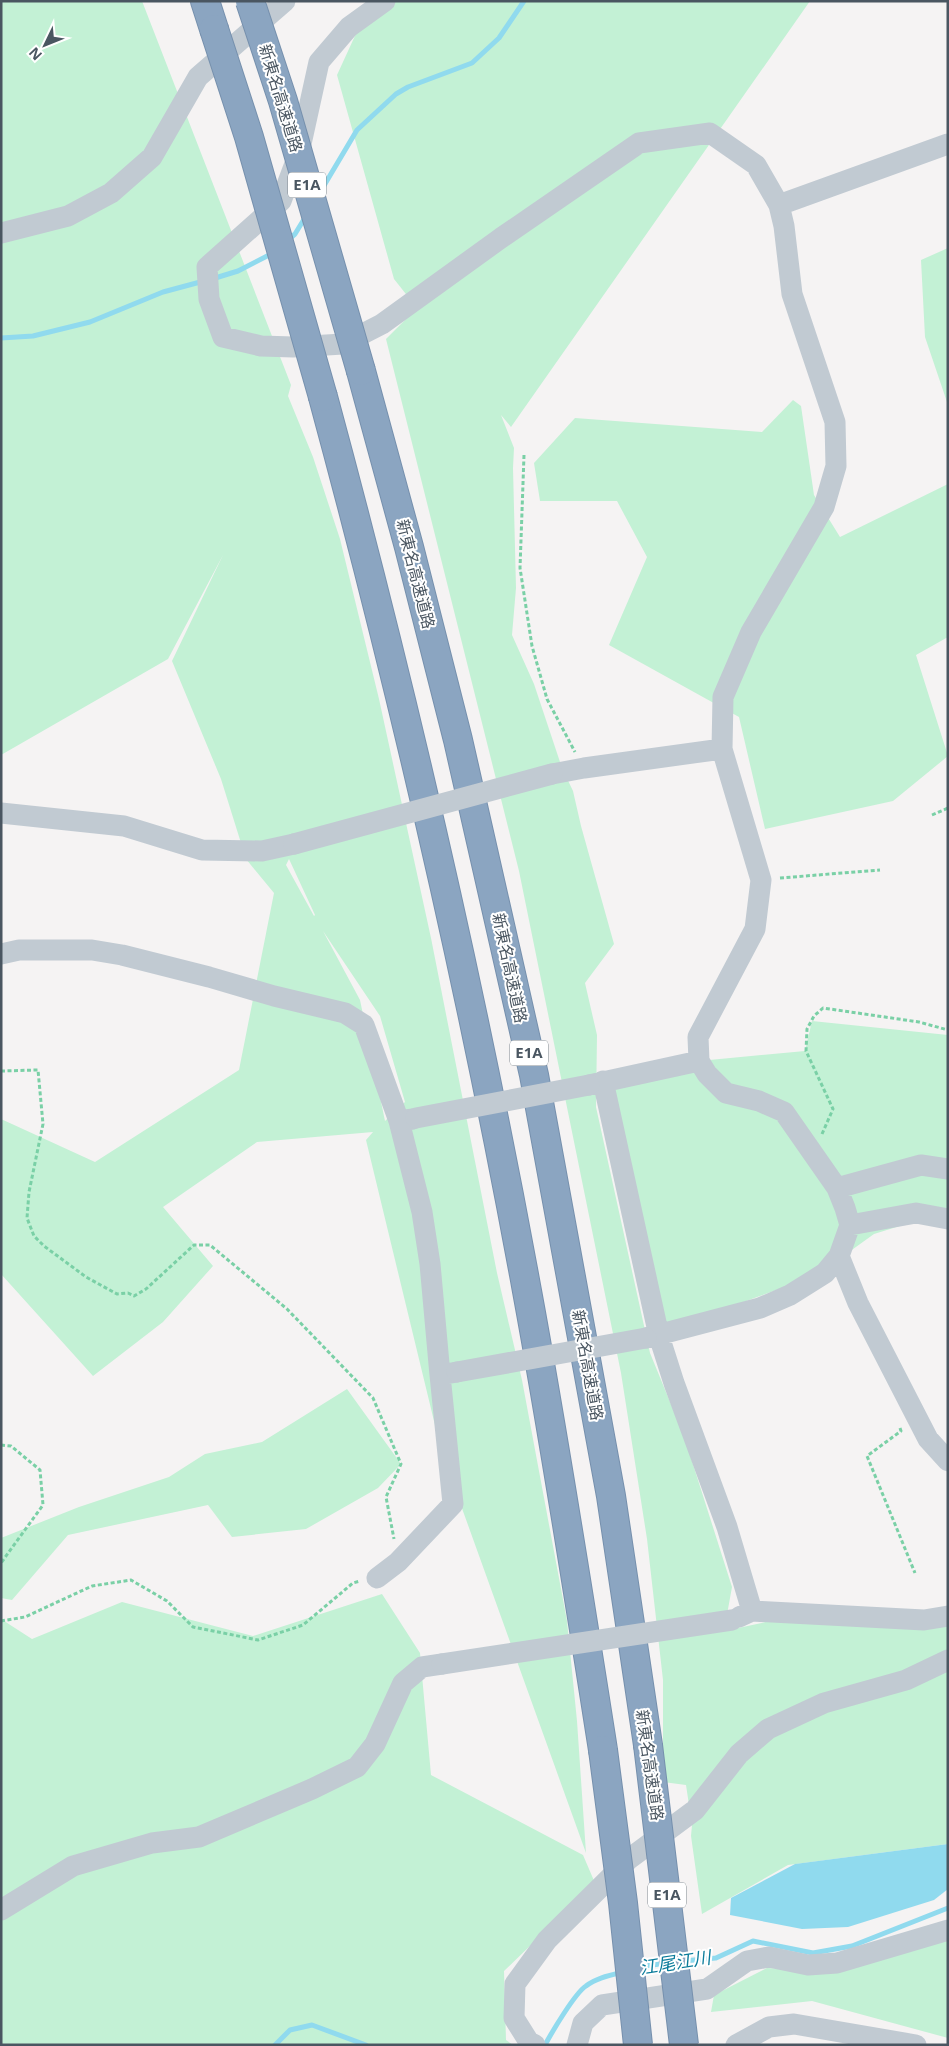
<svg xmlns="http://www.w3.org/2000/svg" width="949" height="2046" viewBox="0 0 949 2046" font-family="'Open Sans','Noto Sans JP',sans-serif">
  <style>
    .green { fill: #c3f1d5; fill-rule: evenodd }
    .water { fill: #90daee }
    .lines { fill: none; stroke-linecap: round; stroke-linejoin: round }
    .stream { stroke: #90daee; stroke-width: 5 }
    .highway-casing { stroke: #7690ad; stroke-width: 30 }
    .path { stroke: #7ad0a6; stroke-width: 3; stroke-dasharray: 4 2.5; stroke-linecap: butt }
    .minor { stroke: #c1cad2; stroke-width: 21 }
    .highway { stroke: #8ba5c1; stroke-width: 28 }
    .highway-bridge-casing { stroke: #7690ad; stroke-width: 30; stroke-linecap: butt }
    .minor-bridge { stroke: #c1cad2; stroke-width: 21 }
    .highway-bridge { stroke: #8ba5c1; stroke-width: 28 }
    .labels { text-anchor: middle; stroke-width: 4; stroke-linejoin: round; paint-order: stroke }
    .shield { fill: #fff; stroke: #808990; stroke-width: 1 }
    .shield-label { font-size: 15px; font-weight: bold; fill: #4a5661 }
    .street-label { font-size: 16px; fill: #4a5661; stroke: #fff }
    .water-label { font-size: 18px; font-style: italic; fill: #0c7c9b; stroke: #fff }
  </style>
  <rect width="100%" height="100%" fill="#f5f3f3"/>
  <!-- green -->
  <path class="green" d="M 1,1 L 142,1 L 291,385 L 288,396 L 313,457 L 340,539 L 379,699 L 431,938 L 497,1273 L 522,1380 L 567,1621 L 577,1721 L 586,1853 L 441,1450 L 366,1140 L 373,1132 L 257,1142 L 163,1207 L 213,1266 L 163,1322 L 93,1376 L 1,1274 L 1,1119 L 95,1162 L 239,1070 L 274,893 L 246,859 L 221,779 L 172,661 L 223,555 L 168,659 L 1,755 ZM 289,859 L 315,915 L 314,916 L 286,865 ZM 323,931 L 380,1016 L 405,1102 L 385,1121 L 360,1000 Z
    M 371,1 L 810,1 L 511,427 L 501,415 L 514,448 L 513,468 L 516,588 L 512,635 L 534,684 L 562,768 L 573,791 L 581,826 L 614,944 L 585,983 L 597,1035 L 596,1107 L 650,1353 L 684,1436 L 732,1587 L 724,1631 L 780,1619 L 948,1625 L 948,1844 L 788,1865 L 702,1914 L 691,1836 L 692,1825 L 686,1785 L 663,1782 L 663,1680 L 647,1539 L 621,1373 L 519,871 L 386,339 L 417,308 L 394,279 L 337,75 Z
    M 948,248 L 948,405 L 925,337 L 921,260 Z
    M 793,400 L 801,406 L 814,495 L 840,537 L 948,484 L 948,637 L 916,655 L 948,756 L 893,801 L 765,829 L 739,717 L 609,645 L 647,557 L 617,501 L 540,501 L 534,463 L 575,418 L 762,432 Z
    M 812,1021 L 948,1035 L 948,1211 L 874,1234 L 817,1275 L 664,1331 L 603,1081 L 699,1061 L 805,1051 Z
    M 347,1389 L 401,1464 L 378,1488 L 306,1529 L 232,1537 L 208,1505 L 68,1535 L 12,1600 L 1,1598 L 1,1538 L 79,1507 L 169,1477 L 205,1454 L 262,1442 Z
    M 382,1594 L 420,1653 L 431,1775 L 583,1855 L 595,1883 L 504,1971 L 506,2040 L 513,2045 L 1,2045 L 1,1619 L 32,1639 L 122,1602 L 253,1636 Z
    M 948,1939 L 948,2038 L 812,2001 L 711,2012 L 714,1995 L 767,1968 L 835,1971 Z"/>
  <!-- water -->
  <path class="water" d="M 948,1844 L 948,1889 L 934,1900 L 848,1927 L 802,1929 L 730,1915 L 731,1898 L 795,1864 Z"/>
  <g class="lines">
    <!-- stream -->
    <path class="stream" d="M 319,194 L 357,130 L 396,94 L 408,87 L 472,63 L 499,38 L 524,1
      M 287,241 L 295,234 L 306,216
      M 212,279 L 238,271 L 273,253
      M 1,338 L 33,336 L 90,322 L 163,292 L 204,281
      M 683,1961 L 716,1958 L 753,1941 L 813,1953 L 852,1946 L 948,1908
      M 638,1967 L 667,1963
      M 275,2045 L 290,2030 L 312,2025 L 366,2045
      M 545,2045 C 552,2032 575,1993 586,1986 C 596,1978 611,1975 623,1972"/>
    <defs>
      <path id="highway" d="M 205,1 L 214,29
        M 361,371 L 409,547 L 458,740 L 534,1075 L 611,1496 L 648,1745
        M 323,397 C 403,692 472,990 527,1291 C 555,1443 579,1597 603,1750"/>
    </defs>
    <!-- highway casing -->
    <use href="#highway" class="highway-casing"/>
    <!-- path -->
    <path class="path" d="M 524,455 L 520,568 L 532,646 L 547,699 L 575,752
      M 932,815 L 948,808
      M 780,878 L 880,870
      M 1,1071 L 38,1070 L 43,1124 L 29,1192 L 27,1218 L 34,1236 L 44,1246 L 86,1277 L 117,1294 L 128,1293 L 134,1296 L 146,1289 L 194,1245 L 210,1245 L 287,1309 L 373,1398 L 401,1464 L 386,1497 L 394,1539
      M 822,1134 L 833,1109 L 806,1051 L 807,1029 L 814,1016 L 823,1008 L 919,1022 L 948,1030
      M 900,1428 L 901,1431 L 867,1456 L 915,1573
      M 1,1445 L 11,1446 L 40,1470 L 43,1505 L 1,1563
      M 1,1621 L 25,1617 L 92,1586 L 131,1580 L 167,1601 L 193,1627 L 258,1640 L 303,1625 L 353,1583 L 360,1581"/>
    <!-- minor -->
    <path class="minor" d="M 385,1 L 349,27 L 319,62 L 299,153 L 281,201 L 207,267 L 209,299 L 223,337 L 261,346 L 293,347 L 343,344 L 382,324 L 501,238 L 639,143 L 710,133 L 756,165 L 779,205 L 784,226 L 792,294 L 835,422 L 836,466 L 824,507 L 751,632 L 723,697 L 722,749 L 761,880 L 755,929 L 698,1037 L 699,1061 L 707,1074 L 726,1093 L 759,1101 L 784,1112 L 837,1188 L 845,1208 L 850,1225 L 839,1256 L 825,1273 L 790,1295 L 760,1308 L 646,1338
      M 779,205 L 948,144
      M 1,233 L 68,216 L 111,193 L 152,157 L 198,77 L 285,1
      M 552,774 L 584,768 L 722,749
      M 1,813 L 124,826 L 202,850 L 262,851 L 294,844
      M 1,954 L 19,950 L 92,950 L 122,955 L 209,977 L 274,996 L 345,1013 L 364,1025 L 399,1121
      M 603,1081 L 659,1336 L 674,1383 L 727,1527 L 752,1611
      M 589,1085 L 699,1061
      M 413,1119 L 399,1121 L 422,1212 L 430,1264 L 440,1375 L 457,1372
      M 837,1188 L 921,1165 L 948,1169
      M 850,1225 L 916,1213 L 948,1219
      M 839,1256 L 858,1303 L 928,1439 L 948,1461
      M 377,1578 L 398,1562 L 453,1504 L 440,1375
      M 739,1617 L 752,1611 L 924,1620 L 948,1616
      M 1,1910 L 73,1866 L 152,1843 L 199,1837 L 312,1789 L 357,1767 L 375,1744 L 403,1683 L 422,1667 L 442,1664
      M 535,2045 L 529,2042 L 514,2018 L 515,1984 L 547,1940 L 629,1859 L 695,1810 L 739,1754 L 768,1729 L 824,1703 L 906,1680 L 948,1660
      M 577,2045 L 583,2023 L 602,2005 L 707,1989 L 747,1961 L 769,1957 L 808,1965 L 837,1963 L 948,1930
      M 736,2045 L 769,2027 L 794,2024 L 916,2045"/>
    <!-- highway -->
    <use href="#highway" class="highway"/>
    <defs>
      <path id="highway-bridge" d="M 250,1 L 283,101 L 361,371
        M 214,29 L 249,137 L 323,397
        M 648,1745 L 684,2045
        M 603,1750 L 623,1903 L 638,2045"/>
    </defs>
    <!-- highway-bridge casing -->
    <use href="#highway-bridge" class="highway-bridge-casing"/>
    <!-- minor-bridge -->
    <path class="minor-bridge" d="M 294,844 L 552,774
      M 416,1118 L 589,1085
      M 457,1372 L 646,1338
      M 442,1664 L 732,1620"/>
    <!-- highway-bridge -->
    <use href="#highway-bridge" class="highway-bridge"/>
  </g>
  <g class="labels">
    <!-- shield labels -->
    <g class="shield">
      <rect x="288" y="172.5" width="38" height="25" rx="4"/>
      <rect x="510" y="1040.5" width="38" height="25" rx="4"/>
      <rect x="648" y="1882.5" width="38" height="25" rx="4"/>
    </g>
    <g class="shield-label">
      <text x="307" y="190">E1A</text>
      <text x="529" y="1058">E1A</text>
      <text x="667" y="1900">E1A</text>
    </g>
    <!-- street labels -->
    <g class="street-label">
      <text transform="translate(281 98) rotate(73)" y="6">新東名高速道路</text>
      <text transform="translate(416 574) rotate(76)" y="6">新東名高速道路</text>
      <text transform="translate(510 968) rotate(78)" y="6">新東名高速道路</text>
      <text transform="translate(588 1365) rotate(80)" y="6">新東名高速道路</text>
      <text transform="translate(650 1765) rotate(82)" y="6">新東名高速道路</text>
    </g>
    <!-- water labels -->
    <g class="water-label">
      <text transform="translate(675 1963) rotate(-9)" y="6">江尾江川</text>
    </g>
  </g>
  <!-- border -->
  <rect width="949" height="2046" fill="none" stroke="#4a5661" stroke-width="5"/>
  <!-- north arrow -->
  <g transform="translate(45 45) rotate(227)" stroke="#ffffff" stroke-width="4" paint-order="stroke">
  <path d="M0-4L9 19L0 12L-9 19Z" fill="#4a5661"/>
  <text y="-8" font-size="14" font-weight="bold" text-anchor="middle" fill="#4a5661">N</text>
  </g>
</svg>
